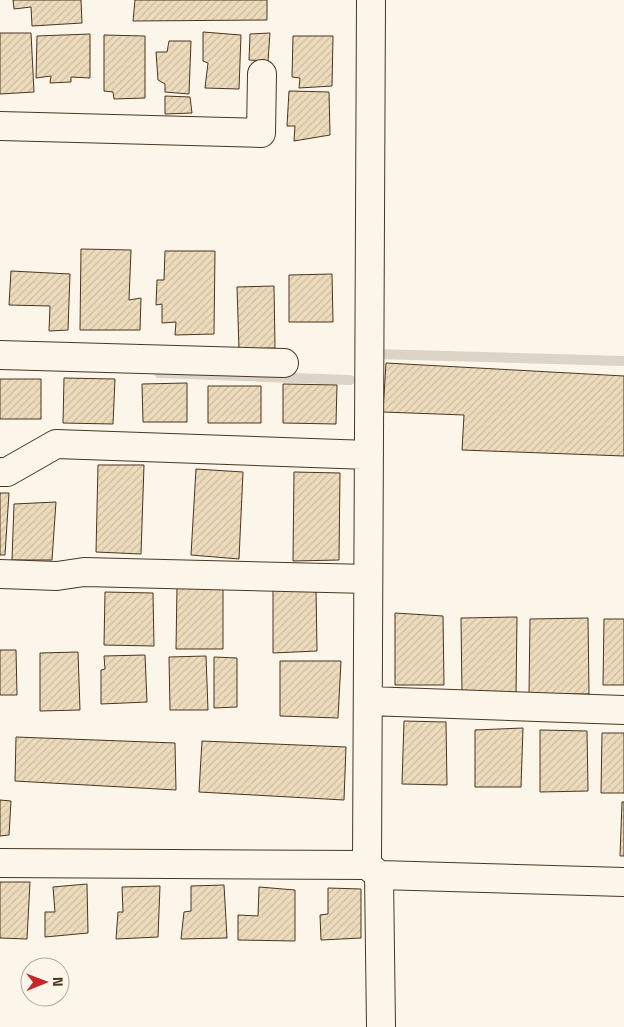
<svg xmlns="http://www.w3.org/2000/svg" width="624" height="1027" viewBox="0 0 624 1027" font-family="'Titillium Web',sans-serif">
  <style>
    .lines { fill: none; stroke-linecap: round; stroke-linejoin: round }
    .stream { stroke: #dcd4c6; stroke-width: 10 }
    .building { fill: url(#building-hatch); stroke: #4a3520 }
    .minor-casing { stroke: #4a3520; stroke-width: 30 }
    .minor { stroke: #fbf6e9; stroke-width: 28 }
  </style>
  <defs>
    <pattern id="building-hatch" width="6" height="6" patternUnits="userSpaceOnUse" patternTransform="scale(1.25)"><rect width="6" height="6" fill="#ecdcbc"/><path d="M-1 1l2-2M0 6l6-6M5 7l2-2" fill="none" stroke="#ccbda1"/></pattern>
  </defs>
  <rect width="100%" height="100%" fill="#fbf6e9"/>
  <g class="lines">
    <!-- stream -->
    <path class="stream" d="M 377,354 L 624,361
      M 159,373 L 350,380"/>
  </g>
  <!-- building -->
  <path class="building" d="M 13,0 L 81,0 L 82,23 L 32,26 L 31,7 L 14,9 Z
    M 135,0 L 267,0 L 267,20 L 133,21 Z
    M 203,32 L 241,35 L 239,89 L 205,88 L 208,63 L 203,61 Z
    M 0,33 L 31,33 L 34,92 L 0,94 Z
    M 270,33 L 268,61 L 249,60 L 250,34 Z
    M 90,34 L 90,78 L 71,77 L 71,82 L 50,83 L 51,76 L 36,78 L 37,36 Z
    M 104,35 L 145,36 L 145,98 L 114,99 L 113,92 L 104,91 Z
    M 293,36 L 333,36 L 332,86 L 299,88 L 300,78 L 292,77 Z
    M 169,41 L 191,41 L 189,94 L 165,92 L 165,84 L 158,80 L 156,52 L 167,52 Z
    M 289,91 L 329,92 L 330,135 L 294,141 L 295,126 L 287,126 Z
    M 165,96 L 190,97 L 192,113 L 165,114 Z
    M 81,249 L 131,250 L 129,300 L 141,298 L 140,330 L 80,330 Z
    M 165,251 L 215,251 L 214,334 L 175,335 L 176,322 L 162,323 L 162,304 L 156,305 L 157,280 L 164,280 Z
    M 11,271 L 70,274 L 68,330 L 49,331 L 50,306 L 9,305 Z
    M 332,274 L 333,322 L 289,322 L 289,275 Z
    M 274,286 L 275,348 L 239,349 L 237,287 Z
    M 386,363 L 624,376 L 624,456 L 462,450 L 464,415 L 383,412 Z
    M 64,378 L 115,379 L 113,424 L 63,423 Z
    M 0,379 L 41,379 L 41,419 L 0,419 Z
    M 187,383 L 187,422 L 143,422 L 142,384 Z
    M 283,384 L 337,385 L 336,424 L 283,423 Z
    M 208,386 L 261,386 L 261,423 L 208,423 Z
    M 98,465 L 144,465 L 141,554 L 96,552 Z
    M 196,469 L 243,472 L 239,559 L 191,555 Z
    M 294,472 L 340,473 L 339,560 L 293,561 Z
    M 0,493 L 9,493 L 5,555 L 0,555 Z
    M 56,502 L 52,560 L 12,560 L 14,504 Z
    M 177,586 L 223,589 L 223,649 L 176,649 Z
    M 316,588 L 317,651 L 273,653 L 273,589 Z
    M 105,592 L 153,593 L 154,646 L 104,645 Z
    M 395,613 L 443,616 L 444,685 L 395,685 Z
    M 517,617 L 516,696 L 462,694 L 461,618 Z
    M 588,618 L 589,694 L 529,694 L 530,619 Z
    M 604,619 L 624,619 L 624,685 L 603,685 Z
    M 0,650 L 16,650 L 17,695 L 0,695 Z
    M 78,652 L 80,710 L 40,711 L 40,653 Z
    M 145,655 L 147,702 L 101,704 L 101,670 L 105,669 L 104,656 Z
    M 206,656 L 208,710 L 170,710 L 169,657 Z
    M 214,657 L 237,658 L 237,707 L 214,708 Z
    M 280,661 L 341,661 L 338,718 L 280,716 Z
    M 404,721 L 446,722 L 447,785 L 402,784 Z
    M 523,728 L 521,787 L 475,787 L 475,730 Z
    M 540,730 L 587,731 L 588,791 L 540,792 Z
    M 602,733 L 624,733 L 624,793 L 601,793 Z
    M 16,737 L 175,743 L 176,790 L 15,781 Z
    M 202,741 L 346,747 L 344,800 L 199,792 Z
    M 0,800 L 11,801 L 9,835 L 0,836 Z
    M 622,802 L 624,802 L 624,856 L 620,856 Z
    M 0,882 L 30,882 L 27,939 L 0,938 Z
    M 87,884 L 88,933 L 45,937 L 45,912 L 55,912 L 53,887 Z
    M 224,885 L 227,938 L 181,939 L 184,912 L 191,911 L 191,886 Z
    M 160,886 L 158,937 L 116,939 L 118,912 L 123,912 L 122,887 Z
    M 259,887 L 295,890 L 295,941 L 238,940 L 238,915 L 258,916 Z
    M 328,888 L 361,889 L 361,938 L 321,940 L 320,915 L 328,914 Z"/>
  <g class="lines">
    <defs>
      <path id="minor" d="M 0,126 L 261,133 L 262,74
        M 0,355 L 284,363
        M 0,472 L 7,472 L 56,444 L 369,455
        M 0,574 L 57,576 L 84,572 L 368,579
        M 368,701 L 624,710
        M 0,863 L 367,865 L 379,875 L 624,882
        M 367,865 L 371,0
        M 379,875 L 381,1027"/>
    </defs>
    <!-- minor casing -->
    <use href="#minor" class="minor-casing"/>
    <!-- minor -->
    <use href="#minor" class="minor"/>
  </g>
  <!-- north arrow -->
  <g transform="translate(45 982) rotate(89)"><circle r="24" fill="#fbf6e9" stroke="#b4a999"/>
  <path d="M0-4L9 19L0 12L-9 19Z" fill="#c62828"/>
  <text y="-8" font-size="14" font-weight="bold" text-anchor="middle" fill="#4a3520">N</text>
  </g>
</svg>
